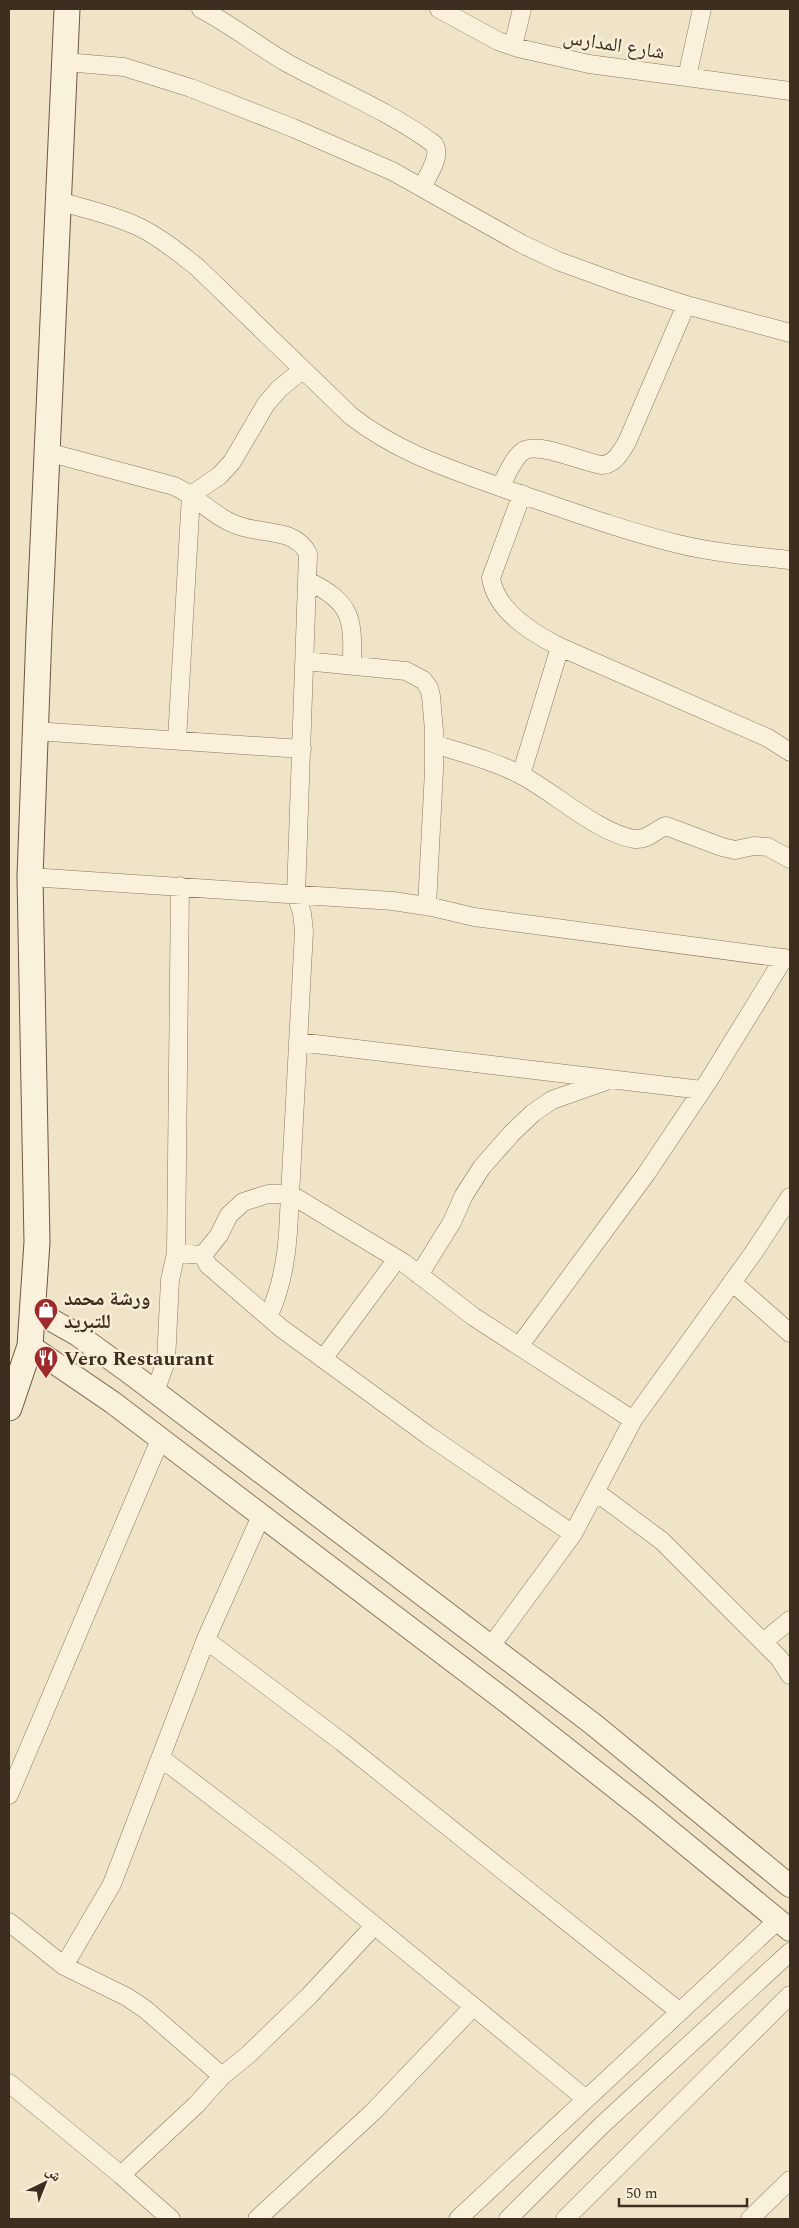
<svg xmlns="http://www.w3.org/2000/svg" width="799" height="2228" viewBox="0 0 799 2228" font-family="Spectral,'Noto Naskh Arabic',serif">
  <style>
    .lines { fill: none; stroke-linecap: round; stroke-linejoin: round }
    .minor-casing { stroke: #8d765c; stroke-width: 19 }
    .tertiary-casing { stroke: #8d765c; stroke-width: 24 }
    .secondary-casing { stroke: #6f573f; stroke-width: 27 }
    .minor { stroke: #faf1dc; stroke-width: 18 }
    .tertiary { stroke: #faf1dc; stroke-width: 22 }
    .secondary { stroke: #faf1dc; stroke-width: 25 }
    .labels { text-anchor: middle; stroke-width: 5; stroke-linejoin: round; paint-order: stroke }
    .street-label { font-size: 20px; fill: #3d2e20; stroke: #f7eed8 }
    .poi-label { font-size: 20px; font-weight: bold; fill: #3d2e20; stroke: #f7eed8; text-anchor: start }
  </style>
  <rect width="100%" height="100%" fill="#f0e4c8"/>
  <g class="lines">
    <defs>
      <path id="minor" d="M 201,9 C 232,25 259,47 289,64 C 337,90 389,111 434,144 C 442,156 428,175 422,187
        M 439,9 L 498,41 L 518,48 L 589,64 L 790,91
        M 513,46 L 522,9
        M 65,62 L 124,67 L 191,88 L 293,128 L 392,171 L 522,244 L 558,261 L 624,285 L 690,306 L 790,333
        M 687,77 L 702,9
        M 58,201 C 86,209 114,215 139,227 C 160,237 179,253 197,267 L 351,416 C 400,454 451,469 508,490 C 564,509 621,530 678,544 C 715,553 753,556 790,560
        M 47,452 L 174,486 C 199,497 216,520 243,527 C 266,534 296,529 308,554 L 296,894 L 302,913 L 304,931 L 288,1233 C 286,1262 281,1290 268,1317
        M 500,487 C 506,477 513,458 523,451 C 539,441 584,463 602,465 C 615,464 621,452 627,442 L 686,305
        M 522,494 L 491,578 C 496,611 532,633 560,647 L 768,738 L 790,752
        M 308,581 C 353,603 353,619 352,665
        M 305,661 L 406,671 L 423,680 L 429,688 L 431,696 L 434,731 L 434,770 L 427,906
        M 35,731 L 302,749
        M 177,740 L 191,495 L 219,476 L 232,462 L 266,404 L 279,389 L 302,370
        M 434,744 C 463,753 494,761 521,775 C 554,792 599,834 635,839 C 648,840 655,830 666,826 L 722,847 L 735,850 L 754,846 L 768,847 L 790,859
        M 521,775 L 560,647
        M 30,877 L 393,901 L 432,907 L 474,917 L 790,959
        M 298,1042 L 702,1090
        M 176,1253 L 203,1255 L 219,1235 L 229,1215 L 243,1202 L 268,1194 L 290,1194 L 404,1263 L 474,1317 L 633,1420
        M 203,1255 L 208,1265 L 281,1328 L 429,1436 L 573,1534
        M 419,1275 L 452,1222 L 464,1195 L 482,1167 L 512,1133 L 533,1113 L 552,1100 L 606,1081
        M 732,1282 L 790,1333
        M 520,1345 L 646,1174 L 709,1080 L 784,958
        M 323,1359 L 397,1259
        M 155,1392 L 166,1361 L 170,1280 L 176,1253 L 180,886
        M 596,1492 L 662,1541 L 779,1658 L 790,1675
        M 206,1640 L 342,1742 L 680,2012
        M 763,1642 L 790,1620
        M 491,1646 L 573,1534 L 633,1420 L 754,1252 L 790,1197
        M 161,1758 L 291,1857 L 586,2099
        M 9,1795 L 160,1440
        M 9,1922 L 64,1966 L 127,1997 L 145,2009 L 222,2076
        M 64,1966 L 112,1884 L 206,1639 L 261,1516
        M 9,2083 L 121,2175 L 171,2219
        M 121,2175 L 196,2105 L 222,2076 L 249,2054 L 309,1996 L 374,1926
        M 257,2219 L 373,2112 L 473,2007
        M 458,2219 L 778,1920
        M 508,2219 L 601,2126 L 790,1952
        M 565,2219 L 790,1995
        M 750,2219 L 790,2180"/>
      <path id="tertiary" d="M 32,1309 L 78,1335 L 133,1375 L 593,1724 L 790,1886
        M 30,1346 L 112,1402 L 507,1702 L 644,1810 L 790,1930"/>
      <path id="secondary" d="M 9,1408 L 30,1346 L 37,1242 L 30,877 L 39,632 L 67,9"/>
    </defs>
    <!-- minor casing -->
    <use href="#minor" class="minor-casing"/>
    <!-- tertiary casing -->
    <use href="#tertiary" class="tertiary-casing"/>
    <!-- secondary casing -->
    <use href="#secondary" class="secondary-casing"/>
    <!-- minor -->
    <use href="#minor" class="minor"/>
    <!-- tertiary -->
    <use href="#tertiary" class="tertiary"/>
    <!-- secondary -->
    <use href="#secondary" class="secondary"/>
  </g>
  <!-- icons -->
  <defs>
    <symbol id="shop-pin" viewBox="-11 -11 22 30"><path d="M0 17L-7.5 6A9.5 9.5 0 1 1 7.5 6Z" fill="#9e2a2b" stroke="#f7eed8"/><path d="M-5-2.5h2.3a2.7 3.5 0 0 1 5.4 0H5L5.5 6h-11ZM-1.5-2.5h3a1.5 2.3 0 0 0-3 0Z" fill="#fff"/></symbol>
    <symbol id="restaurant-pin" viewBox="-11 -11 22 30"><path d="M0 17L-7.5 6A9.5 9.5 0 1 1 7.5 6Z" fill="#9e2a2b" stroke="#f7eed8"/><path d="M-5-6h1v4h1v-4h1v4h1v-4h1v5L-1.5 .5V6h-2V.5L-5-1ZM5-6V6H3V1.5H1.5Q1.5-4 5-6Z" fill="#fff"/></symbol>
  </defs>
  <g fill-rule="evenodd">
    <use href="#shop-pin" x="32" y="1296" width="28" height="38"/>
    <use href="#restaurant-pin" x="32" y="1344" width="28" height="38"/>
  </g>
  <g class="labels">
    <!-- street labels -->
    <g class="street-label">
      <text transform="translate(614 44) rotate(9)" y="7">شارع المدارس</text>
    </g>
    <!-- poi labels -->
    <g class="poi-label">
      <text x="64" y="1305">ورشة محمد<tspan x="64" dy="23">للتبريد</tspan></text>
      <text x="64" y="1365">Vero Restaurant</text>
    </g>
  </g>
  <!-- border -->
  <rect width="799" height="2228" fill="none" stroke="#3d2e20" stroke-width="20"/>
  <!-- north arrow -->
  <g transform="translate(45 2183) rotate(43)" stroke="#f7eed8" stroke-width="4" paint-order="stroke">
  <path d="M0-4L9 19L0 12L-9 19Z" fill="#3d2e20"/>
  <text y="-8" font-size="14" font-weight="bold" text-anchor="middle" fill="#3d2e20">ش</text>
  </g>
  <!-- scale -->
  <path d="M619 2198v8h128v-8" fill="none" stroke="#3d2e20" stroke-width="2.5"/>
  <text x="626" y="2198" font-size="15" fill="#3d2e20" stroke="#f7eed8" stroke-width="4" paint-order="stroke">50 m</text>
</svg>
